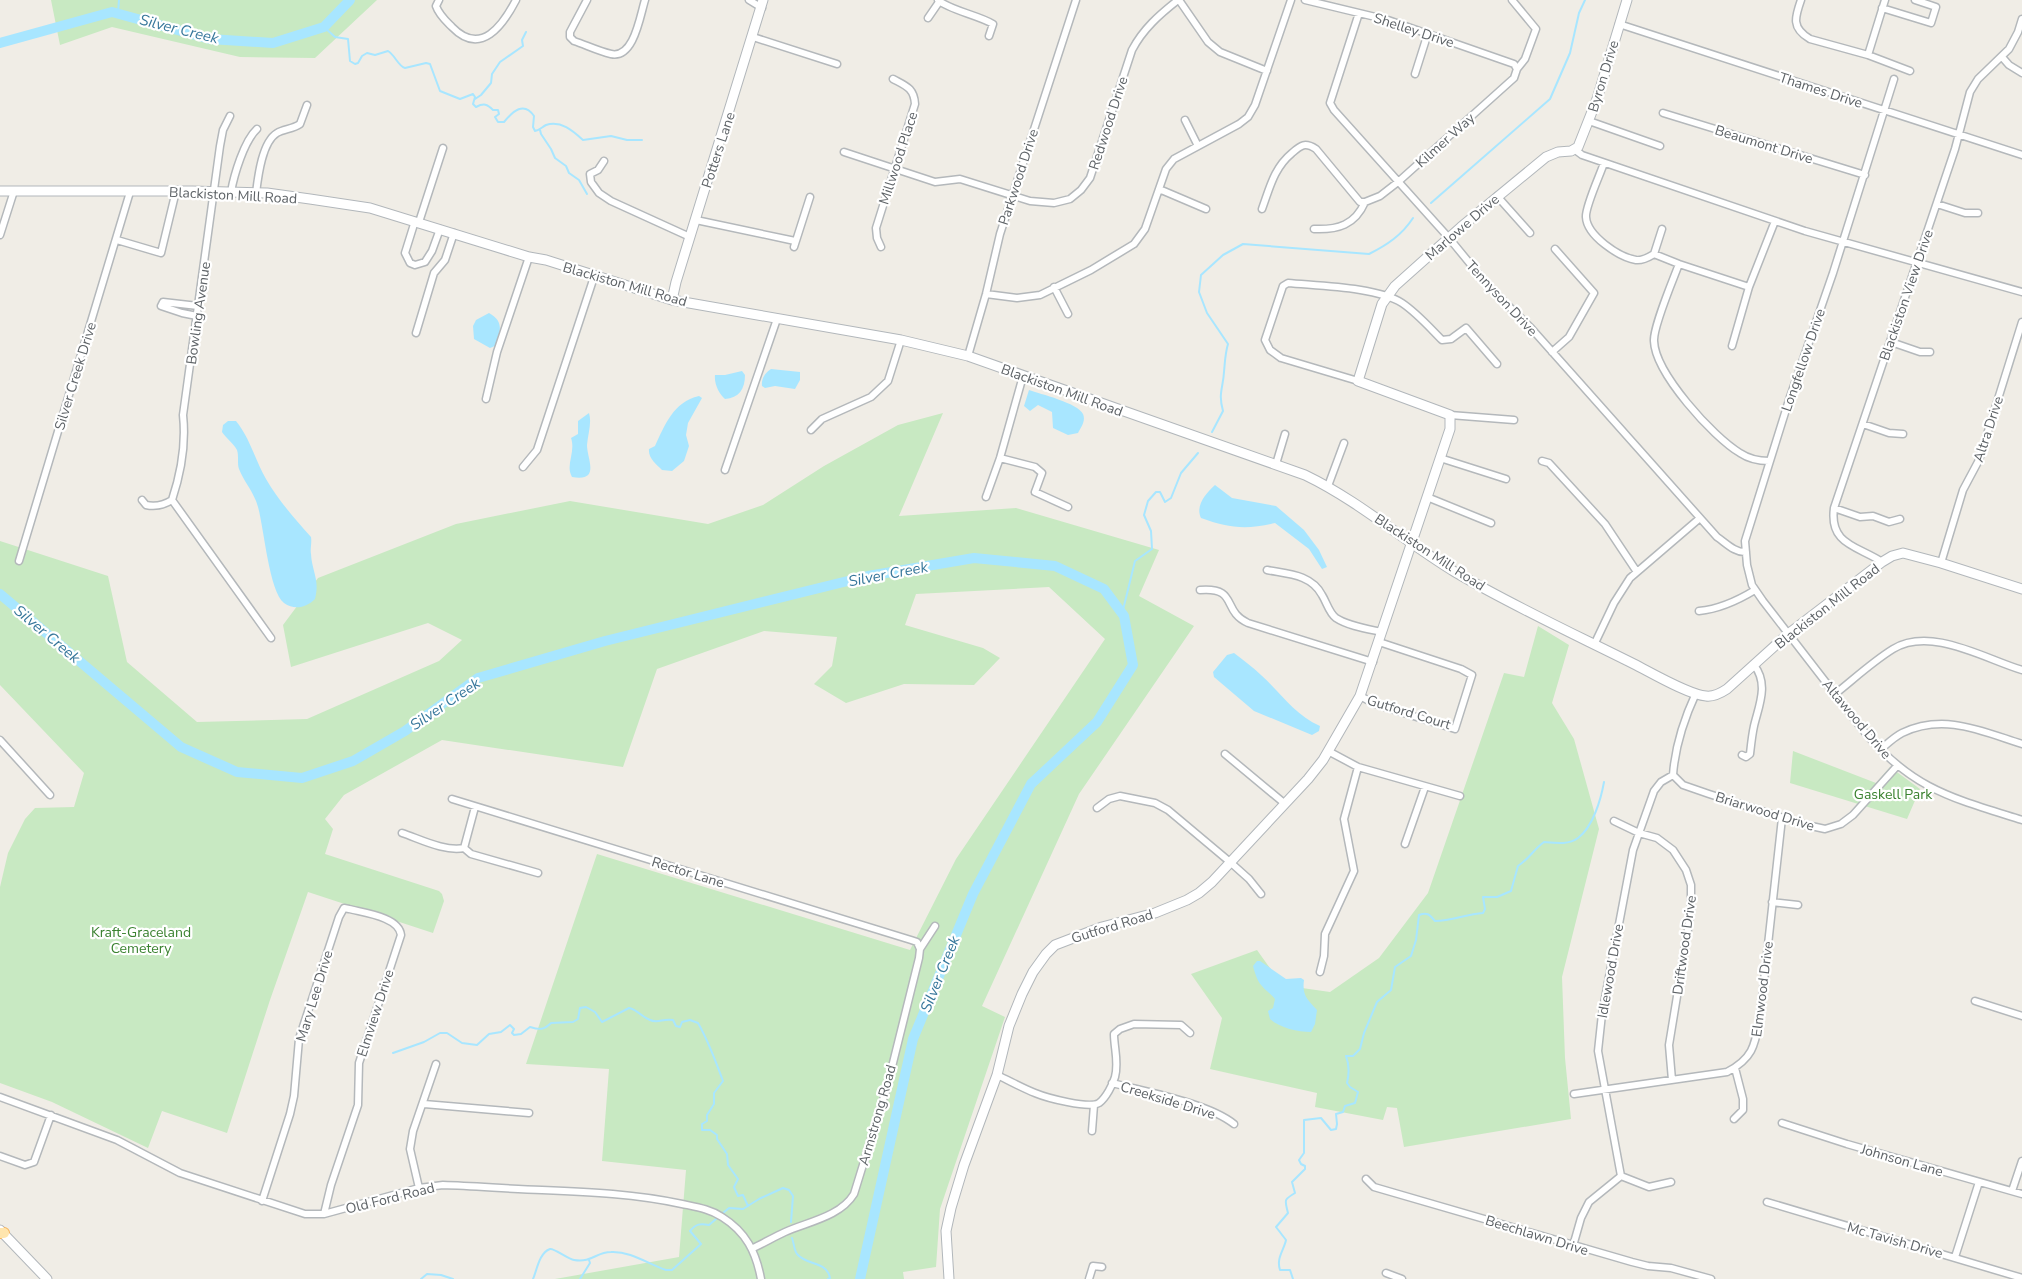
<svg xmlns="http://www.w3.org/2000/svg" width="2022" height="1279" viewBox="0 0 2022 1279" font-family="'Nunito Sans',sans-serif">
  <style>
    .green { fill: #c8e9c2 }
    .water { fill: #a8e6ff }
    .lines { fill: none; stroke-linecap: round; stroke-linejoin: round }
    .stream { stroke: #a8e6ff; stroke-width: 2 }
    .river { stroke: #a8e6ff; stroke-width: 10 }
    .street-casing { stroke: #b4b8bb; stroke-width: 9 }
    .secondary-casing { stroke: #b2b7bb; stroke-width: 11 }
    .primary-casing { stroke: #f7b359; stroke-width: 12 }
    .street { stroke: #fff; stroke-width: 6 }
    .secondary { stroke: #fff; stroke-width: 9 }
    .primary { stroke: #ffe5ad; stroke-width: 10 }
    .labels { text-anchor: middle; stroke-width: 4.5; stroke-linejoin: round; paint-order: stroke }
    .street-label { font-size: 14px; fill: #5e6367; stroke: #fff }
    .park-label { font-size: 14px; fill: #3a8230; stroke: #fff }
    .water-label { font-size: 15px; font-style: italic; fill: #37779b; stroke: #fff }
  </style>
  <rect width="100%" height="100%" fill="#f0ede6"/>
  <!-- green -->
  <path class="green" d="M 51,0 L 377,0 L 315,58 L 240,57 L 112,27 L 60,45 Z
    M 943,413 L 899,516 L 1016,508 L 1159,550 L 1139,596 L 1194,626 L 1079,794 L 982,1006 L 1005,1017 L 940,1209 L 936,1267 L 903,1272 L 904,1279 L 555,1279 L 679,1257 L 686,1170 L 602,1161 L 609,1069 L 526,1064 L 597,854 L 910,950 L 956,859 L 1105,639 L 1049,587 L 916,594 L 905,625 L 983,648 L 1000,658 L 974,685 L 904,684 L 846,703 L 814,684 L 832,666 L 837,637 L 764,631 L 657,669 L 623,767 L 442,740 L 344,795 L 325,819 L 333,829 L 325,854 L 439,891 L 442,894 L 444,901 L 433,933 L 308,892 L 270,1000 L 227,1133 L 162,1111 L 148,1148 L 52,1102 L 0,1083 L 0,887 L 8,853 L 25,819 L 35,808 L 74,807 L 84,773 L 0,685 L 0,541 L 108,576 L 127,662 L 197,722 L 307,719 L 439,661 L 462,640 L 428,623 L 291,667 L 283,625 L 318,578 L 456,524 L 570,501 L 708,524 L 763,505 L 824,466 L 898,425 Z
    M 1538,626 L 1569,645 L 1552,703 L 1574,739 L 1599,829 L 1562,977 L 1565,1058 L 1571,1119 L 1404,1147 L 1397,1108 L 1387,1107 L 1383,1120 L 1315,1107 L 1317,1093 L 1210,1069 L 1222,1018 L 1191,974 L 1257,950 L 1272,971 L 1295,987 L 1330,992 L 1379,958 L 1428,893 L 1504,673 L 1524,677 Z
    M 1793,751 L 1876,783 L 1890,767 L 1920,789 L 1907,819 L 1790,783 Z"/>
  <!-- water -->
  <path class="water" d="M 489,313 C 504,321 501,332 495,346 L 490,348 L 474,339 L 473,326 L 476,320 Z
    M 771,369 L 800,372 L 800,380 L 795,389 L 775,386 L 765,388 L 762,386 C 761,379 765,373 771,369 Z
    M 742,371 L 745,375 C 745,389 739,398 725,399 C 719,394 714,384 715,375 L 725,375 Z
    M 1029,390 C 1040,394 1078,403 1083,414 C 1086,421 1081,427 1078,433 L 1068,435 L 1053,428 L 1052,412 L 1038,405 L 1030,411 L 1024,406 Z
    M 699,396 L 702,398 L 688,423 L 686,435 L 689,446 L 684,461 L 672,471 L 662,470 C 656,464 648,458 649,449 L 655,446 C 665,425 673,402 699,396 Z
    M 589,413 C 592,423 588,434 587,445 C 587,459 601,482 572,477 C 565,465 576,452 571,438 L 578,434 L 578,421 Z
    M 228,421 L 236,421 C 250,438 255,460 266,479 C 278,500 295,519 311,537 C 312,543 310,549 311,554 C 312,572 320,579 315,599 C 307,607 295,611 284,603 C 269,591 264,528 258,507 C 254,492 244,482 239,469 C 237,464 239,456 237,450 C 234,444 226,438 222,432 L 223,425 Z
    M 1215,485 L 1232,498 L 1276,506 L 1304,530 L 1319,550 L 1327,567 L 1322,569 L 1309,549 L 1275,523 C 1246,530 1228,528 1201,518 C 1195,506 1206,493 1215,485 Z
    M 1234,653 C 1243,660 1253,667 1261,675 C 1281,693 1295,715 1320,726 L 1319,731 L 1312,735 L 1254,711 L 1214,677 L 1213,672 L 1227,655 Z
    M 1257,961 L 1260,961 L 1286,979 L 1301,978 L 1304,980 C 1302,995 1307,999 1317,1010 L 1315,1024 L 1311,1032 C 1298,1032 1280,1028 1270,1019 L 1268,1011 L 1273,1008 L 1275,999 C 1271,994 1266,991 1262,986 C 1257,981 1255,973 1253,966 Z"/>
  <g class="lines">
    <!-- stream -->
    <path class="stream" d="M 118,13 L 119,0
      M 324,27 L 335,37 L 348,39 L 350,61 L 355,64 L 358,63 L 362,56 L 367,53 L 375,55 L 388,51 C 395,55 398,66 405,68 L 426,63 L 430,64 L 440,91 L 460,99 L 473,94 L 475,97 L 473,104 L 476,107 C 484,103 487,104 493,110 L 498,110 L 499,114 L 495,117 L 498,122 L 504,122 C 513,111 524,101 534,116 L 533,127 L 535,131 C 540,130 542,127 546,125 C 561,120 573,131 583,140 L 611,136 L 627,140 L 642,140
      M 475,99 L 481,95 L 491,83 L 492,74 L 500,62 L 523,46 L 522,40 L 526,32
      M 540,130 L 541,134 L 551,149 L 555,158 L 566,166 L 569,173 L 579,180 L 587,194
      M 1431,203 L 1550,99 L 1570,53 L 1579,13 L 1585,0
      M 1212,432 L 1223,411 C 1218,393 1223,389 1224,372 C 1225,362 1225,354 1228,344 L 1207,313 L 1199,292 L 1201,275 L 1223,255 L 1243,244 L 1369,254 C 1387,245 1402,235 1413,218
      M 1122,614 L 1135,561 L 1152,549 L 1151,531 L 1144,515 L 1148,501 L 1156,492 L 1160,492 L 1165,502 L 1171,498 L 1181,473 L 1198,453
      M 393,1053 L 424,1042 L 440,1033 L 447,1033 L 462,1043 L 477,1045 L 489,1034 L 501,1032 L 510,1025 L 514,1029 L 512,1033 L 514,1035 L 521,1034 L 530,1027 C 540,1030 544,1030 551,1023 L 573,1022 L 578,1019 L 580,1008 L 586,1007 L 595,1012 L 602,1022 L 629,1008 C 638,1010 642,1017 650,1020 C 658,1024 663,1018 673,1020 L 676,1026 L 680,1027 L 682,1022 L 690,1020 L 698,1023 C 709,1042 715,1060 723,1081 L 714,1093 L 714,1104 L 707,1115 L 707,1121 L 702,1124 L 702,1130 L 710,1130 L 717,1135 L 717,1139 L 727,1154 L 728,1165 L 738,1179 L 734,1187 L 738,1196 L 743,1195 L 748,1206
      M 723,1213 L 729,1208 L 743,1209 L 759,1199 L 783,1188 L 789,1190 L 793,1196 L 791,1222
      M 792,1238 C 794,1243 794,1250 797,1254 C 807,1266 827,1261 830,1278 L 828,1279
      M 421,1279 L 427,1274 L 441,1275 L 453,1279
      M 533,1279 C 537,1270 539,1253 550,1249 C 554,1248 568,1259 574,1260 C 592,1263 596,1252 611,1252 C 631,1251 648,1264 666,1270 L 672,1270 L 701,1244 L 690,1231 C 696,1224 700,1223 709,1225 L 716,1219
      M 580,1279 L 590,1263 L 589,1260
      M 1293,1279 L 1290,1270 L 1280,1270 C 1276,1258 1284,1250 1286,1240 L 1276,1227 L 1288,1213 C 1285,1200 1283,1200 1295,1193 L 1292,1182 L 1305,1169 L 1305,1166 L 1301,1164 L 1299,1160 L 1304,1153 L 1304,1120 L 1321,1118 L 1331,1130 L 1336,1129 L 1337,1124 L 1336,1114 L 1343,1112 L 1345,1106 L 1355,1103 L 1358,1092 L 1350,1087 L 1347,1083 C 1349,1075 1349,1064 1346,1056 L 1353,1056 L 1360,1049 L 1364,1033 L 1377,1002 L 1391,990 L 1395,967 L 1411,956 L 1416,940 L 1419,915 C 1427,912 1429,914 1435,921 C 1452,921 1466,914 1483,913 L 1485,909 L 1483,897 L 1497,897 L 1511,891 L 1518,866 C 1529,859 1534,849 1544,842 C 1555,843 1569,845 1578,838 C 1593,827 1601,799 1604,782"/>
    <!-- river -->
    <path class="river" d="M 0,43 L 112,12 L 210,39 L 273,43 L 324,27 L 350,0
      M 0,594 L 181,747 L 237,772 L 302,778 L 353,761 L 405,731 L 478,678 L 605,641 L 868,576 L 974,558 L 1055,566 L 1104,589 L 1124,616 L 1133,665 L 1097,722 L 1031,784 L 973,894 L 913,1039 L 860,1279"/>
    <defs>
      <path id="street" d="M 439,0 L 436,6 C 439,15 446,21 452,27 C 481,57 503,25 516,0
        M 587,0 L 570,32 L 570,37 L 574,41 C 586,45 598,51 611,54 C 634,59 640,16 645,0
        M 749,0 L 762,8
        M 938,0 C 949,10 978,15 993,24 L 989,36
        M 1179,0 L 1208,42 L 1220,52 L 1267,71
        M 1305,0 L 1388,20 L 1514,64 L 1517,69 L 1514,78 L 1398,182 L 1380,196 L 1365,202 C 1355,225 1338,230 1314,229
        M 1512,0 L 1536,29 L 1525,59 L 1517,69
        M 1801,0 C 1795,17 1791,28 1810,39 L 1868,55 L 1910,71
        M 1882,8 L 1931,23 L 1936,7 L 1915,0
        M 1359,13 L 1330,103 L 1334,110 L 1449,238 L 1490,288 L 1531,328 L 1717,537 C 1726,543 1735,553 1746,552
        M 928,18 L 939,2
        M 1619,24 L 2022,155
        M 753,37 L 837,64
        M 1868,55 L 1885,0
        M 2002,57 L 2009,65 L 2022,73
        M 1415,74 L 1428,33
        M 1894,79 L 1833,273 L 1789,400 L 1745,541 L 1747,565 L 1752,585 L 1763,601 L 1862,729 C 1911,789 1952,798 2022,820
        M 1663,113 L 1865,175
        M 1185,120 L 1198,146
        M 1589,121 L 1660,146
        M 1574,149 L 1582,155 L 1805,231 L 2022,292
        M 844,152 L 935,182 L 960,179 L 1030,201 L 1054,203 L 1070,199 L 1081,190 L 1090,178 L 1132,50 C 1143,29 1159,15 1178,0
        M 604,161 L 598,170 L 590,174 L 591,182 L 599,193 L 611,201 L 690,237
        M 1604,163 C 1600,175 1585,207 1586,217 C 1587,236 1619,257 1636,260 C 1643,261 1649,257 1654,254 L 1662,229
        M 1159,189 L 1206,209
        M 231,192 C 234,175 244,141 257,129
        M 256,193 C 258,177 262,142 277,133 C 284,129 293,129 300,124 L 307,105
        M 1497,196 L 1530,233
        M 1937,204 L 1965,213 L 1978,213
        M 1262,209 C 1270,187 1274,168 1292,153 C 1301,145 1305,142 1316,149 L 1360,202 L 1365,202
        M 696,220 L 795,241
        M 415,221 L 405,253 L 410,263 L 415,265 L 425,262 L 432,251 L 440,229
        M 419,222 L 443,148
        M 0,235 L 14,191
        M 117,240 L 161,253 L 176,191
        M 794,247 L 810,197
        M 881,247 L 877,238 L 876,228 L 915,104 C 914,88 906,86 893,79
        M 1654,254 L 1679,264 L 1749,287
        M 1679,264 C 1673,280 1653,327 1654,341 C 1655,373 1713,437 1740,453 C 1749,459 1759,461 1769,461
        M 1054,287 L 1068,314
        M 986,294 L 1017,298 L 1040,295 L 1091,270 L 1134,244 L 1145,229 L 1166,169 L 1174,159 L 1239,124 L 1248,117 L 1255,105 L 1291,0
        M 197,316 L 182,313 L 161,306 L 163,302 L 198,306
        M 416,333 L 434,273 L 445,260 L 454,233
        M 1891,342 L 1920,352 L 1930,352
        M 1732,346 L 1749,287 L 1775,221
        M 1552,352 L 1569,337 L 1594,293 L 1555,249
        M 968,356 L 986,294 L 1000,234 L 1076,0
        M 1358,381 L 1281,358 L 1270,350 L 1265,340 L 1283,286 L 1288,283 C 1319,286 1377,287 1402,303 C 1417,313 1430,328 1442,340 L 1451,339 L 1466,328 L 1497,364
        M 486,399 L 497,352 L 529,257
        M 1450,415 L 1514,420
        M 1863,424 L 1889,433 L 1903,434
        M 811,430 L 822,419 L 871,397 L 888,381 L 901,340
        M 1000,458 L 1035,467 L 1042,473 L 1035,492 L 1068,507
        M 1440,458 L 1506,479
        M 1542,461 L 1549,463 L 1605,524 L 1637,572
        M 1276,464 L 1285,434
        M 523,467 L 537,450 L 594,277
        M 725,470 L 777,319
        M 1328,486 L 1344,443
        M 986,497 L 1000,458 L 1023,376
        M 1427,497 L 1491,523
        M 142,500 L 146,505 C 155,507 164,505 172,500 C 181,473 186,443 183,415 L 220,146 L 223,130 L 230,116
        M 172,500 L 271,638
        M 1834,508 L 1860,517 L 1873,516 L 1889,522 L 1900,519
        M 19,561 L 130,192
        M 1882,562 C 1858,546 1829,545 1834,508 L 1955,149 L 1970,92 L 1978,79 L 2009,49 L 2018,32 L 2022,19
        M 1941,563 L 1963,490 L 1979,460 L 2022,322
        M 1267,570 C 1287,574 1311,574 1322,595 C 1327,603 1329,613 1336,618 C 1348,626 1368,629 1382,632
        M 1200,590 C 1239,587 1221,611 1248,623 L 1373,662
        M 1699,611 C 1720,609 1737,601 1755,590
        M 1594,645 L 1614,603 L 1630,578 L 1700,518
        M 1835,694 C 1854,679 1872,662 1893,649 C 1931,626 1985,659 2022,670
        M 1360,696 L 1375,704 L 1455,729 L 1472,675 L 1461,669 L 1379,642
        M 0,740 L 50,795
        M 1880,750 C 1887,744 1894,737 1902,733 C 1944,713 1981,731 2022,744
        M 1328,751 L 1358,767 L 1460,796
        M 1225,754 L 1284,803
        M 1742,755 L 1746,757 L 1750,754 C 1751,745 1752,735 1754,726 C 1759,705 1769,684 1754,665
        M 1673,775 L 1683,785 L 1709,794 L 1802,824 L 1825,829 L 1841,824 L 1853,815 L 1897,766
        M 452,799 L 911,940 L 917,942 L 920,949
        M 1097,808 L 1109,799 L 1120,796 L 1155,803 L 1168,810 L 1230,862 L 1249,879 L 1261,894
        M 1614,821 L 1639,833 L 1657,838 L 1673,850 L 1686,870 L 1691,885 L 1691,911 L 1669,1045 L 1672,1080
        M 402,833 C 420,839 445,852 464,848 L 475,807
        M 1405,844 L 1425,787
        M 464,848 L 471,854 L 538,873
        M 1772,902 L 1798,905
        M 1320,972 L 1324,956 L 1325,934 L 1354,871 L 1344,819 L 1358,767
        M 1975,1001 L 2022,1016
        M 997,1075 C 1010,1081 1022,1088 1035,1093 C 1047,1098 1089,1109 1099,1103 C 1106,1098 1113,1084 1115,1077 C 1119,1062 1114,1048 1114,1034 L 1120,1029 L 1134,1024 L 1181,1025 L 1190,1033
        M 1112,1083 C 1146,1092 1208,1103 1234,1124
        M 1574,1094 L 1727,1072 C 1754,1058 1755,1044 1760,1017 L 1782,818
        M 0,1097 L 117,1140 L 180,1173 L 305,1214 L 324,1214 L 419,1188 L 443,1185 C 476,1186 509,1189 542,1190 C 590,1192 636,1194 682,1204 C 696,1207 710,1209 722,1217 C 746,1232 756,1252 761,1279
        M 424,1104 L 529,1113
        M 1734,1119 L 1743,1110 L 1743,1099 L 1735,1068
        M 1782,1123 L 1847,1144 L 2022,1194
        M 1092,1131 L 1094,1105
        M 0,1156 L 25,1165 L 34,1162 L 51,1115
        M 1621,1176 L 1649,1187 L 1671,1182
        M 1366,1179 L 1374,1187 L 1632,1262 L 1648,1266 L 1671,1268 L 1711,1279
        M 419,1188 L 410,1149 L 413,1131 L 436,1064
        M 2012,1191 L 2022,1161
        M 262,1201 L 290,1114 L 294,1096 L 299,1039 L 339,917 L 344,908 L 349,909 C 365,913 399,917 401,935 L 359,1063 L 358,1105 L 331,1185 L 324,1214
        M 1767,1202 L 2022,1278
        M 1573,1246 L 1581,1218 L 1589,1202 L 1621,1176 L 1598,1051 L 1602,1014 L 1633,850 L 1654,791 L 1661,782 L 1673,775 C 1675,747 1684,719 1696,693
        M 753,1248 C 764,1243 774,1237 785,1232 C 807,1222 840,1217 854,1194 L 887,1087 L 919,958 L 920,949 L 935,926
        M 1955,1257 L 1979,1182
        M 1386,1273 L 1402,1279
        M 1089,1279 L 1093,1266 L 1102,1267"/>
      <path id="secondary" d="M 0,191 L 192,191 L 267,193 L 310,199 L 370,208 L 529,257 L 546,260 L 672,300 L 901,340 L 968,356 L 1305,475 C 1359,501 1404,541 1455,572 C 1513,606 1574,634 1634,664 C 1650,672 1689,695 1706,696 C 1714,697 1721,693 1727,689 L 1788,634 L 1882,562 L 1892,556 L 1903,553 L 1941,563 L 2022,589
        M 672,300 L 676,282 L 763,0
        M 0,1230 L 47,1279
        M 949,1279 L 946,1231 L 951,1208 L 964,1165 L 997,1075 L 1009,1026 L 1022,994 L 1033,972 L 1046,954 L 1055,945 L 1102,927 L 1155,913 L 1187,900 L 1199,893 L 1212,882 L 1308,779 L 1323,760 L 1360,696 L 1450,429 L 1450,415 L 1358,381 L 1382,304 L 1395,286 L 1461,227 L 1546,157 L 1558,152 L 1571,151 L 1578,147 L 1597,99 L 1627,0"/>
      <path id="primary" d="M 0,1233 L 4,1233"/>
    </defs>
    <!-- street casing -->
    <use href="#street" class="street-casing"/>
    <!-- secondary casing -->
    <use href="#secondary" class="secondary-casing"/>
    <!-- primary casing -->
    <use href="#primary" class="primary-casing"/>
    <!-- street -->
    <use href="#street" class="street"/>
    <!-- secondary -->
    <use href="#secondary" class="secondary"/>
    <!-- primary -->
    <use href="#primary" class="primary"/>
  </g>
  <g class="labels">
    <!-- street labels -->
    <g class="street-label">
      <text transform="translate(1414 30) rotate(18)" y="5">Shelley Drive</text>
      <text transform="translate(1603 76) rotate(-73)" y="5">Byron Drive</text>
      <text transform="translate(1821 90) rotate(18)" y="5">Thames Drive</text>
      <text transform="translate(1108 123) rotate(-72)" y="5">Redwood Drive</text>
      <text transform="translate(1445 140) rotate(-42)" y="5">Kilmer Way</text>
      <text transform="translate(1764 144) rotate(17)" y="5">Beaumont Drive</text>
      <text transform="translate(718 150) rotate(-72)" y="5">Potters Lane</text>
      <text transform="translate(898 158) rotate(-72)" y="5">Millwood Place</text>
      <text transform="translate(1018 177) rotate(-72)" y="5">Parkwood Drive</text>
      <text transform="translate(233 195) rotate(3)" y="5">Blackiston Mill Road</text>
      <text transform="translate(1462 227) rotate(-41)" y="5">Marlowe Drive</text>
      <text transform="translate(625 284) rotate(16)" y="5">Blackiston Mill Road</text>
      <text transform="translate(1906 295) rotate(-71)" y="5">Blackiston View Drive</text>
      <text transform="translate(1502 298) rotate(47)" y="5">Tennyson Drive</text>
      <text transform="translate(198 313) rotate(-82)" y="5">Bowling Avenue</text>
      <text transform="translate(1803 360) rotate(-71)" y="5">Longfellow Drive</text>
      <text transform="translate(75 376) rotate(-73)" y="5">Silver Creek Drive</text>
      <text transform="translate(1062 390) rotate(20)" y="5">Blackiston Mill Road</text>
      <text transform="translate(1988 429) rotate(-72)" y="5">Altra Drive</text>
      <text transform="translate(1430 552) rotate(33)" y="5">Blackiston Mill Road</text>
      <text transform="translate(1827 606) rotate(-38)" y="5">Blackiston Mill Road</text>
      <text transform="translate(1409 712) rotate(17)" y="5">Gutford Court</text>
      <text transform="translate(1857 719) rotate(50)" y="5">Altawood Drive</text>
      <text transform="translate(1765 811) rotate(17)" y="5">Briarwood Drive</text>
      <text transform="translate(688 872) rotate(17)" y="5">Rector Lane</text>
      <text transform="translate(1112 926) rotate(-17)" y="5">Gutford Road</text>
      <text transform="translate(1684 945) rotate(-82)" y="5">Driftwood Drive</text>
      <text transform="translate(1610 971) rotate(-80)" y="5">Idlewood Drive</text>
      <text transform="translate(1762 989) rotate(-83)" y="5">Elmwood Drive</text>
      <text transform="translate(314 996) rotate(-73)" y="5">Mary Lee Drive</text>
      <text transform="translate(375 1013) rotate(-72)" y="5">Elmview Drive</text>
      <text transform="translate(1168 1100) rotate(17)" y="5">Creekside Drive</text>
      <text transform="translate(877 1115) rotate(-74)" y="5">Armstrong Road</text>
      <text transform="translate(1902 1160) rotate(16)" y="5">Johnson Lane</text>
      <text transform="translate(390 1198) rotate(-14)" y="5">Old Ford Road</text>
      <text transform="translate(1537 1235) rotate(17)" y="5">Beechlawn Drive</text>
      <text transform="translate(1895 1240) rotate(16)" y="5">Mc Tavish Drive</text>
    </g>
    <!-- park labels -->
    <g class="park-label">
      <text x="1893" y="799">Gaskell Park</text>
      <text x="141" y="937">Kraft-Graceland<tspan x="141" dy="16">Cemetery</tspan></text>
    </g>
    <!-- water labels -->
    <g class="water-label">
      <text transform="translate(179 29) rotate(14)" y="5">Silver Creek</text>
      <text transform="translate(888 574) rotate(-11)" y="5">Silver Creek</text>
      <text transform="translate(47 634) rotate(40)" y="5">Silver Creek</text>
      <text transform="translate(445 704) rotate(-34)" y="5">Silver Creek</text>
      <text transform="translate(940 974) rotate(-68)" y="5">Silver Creek</text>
    </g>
  </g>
</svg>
